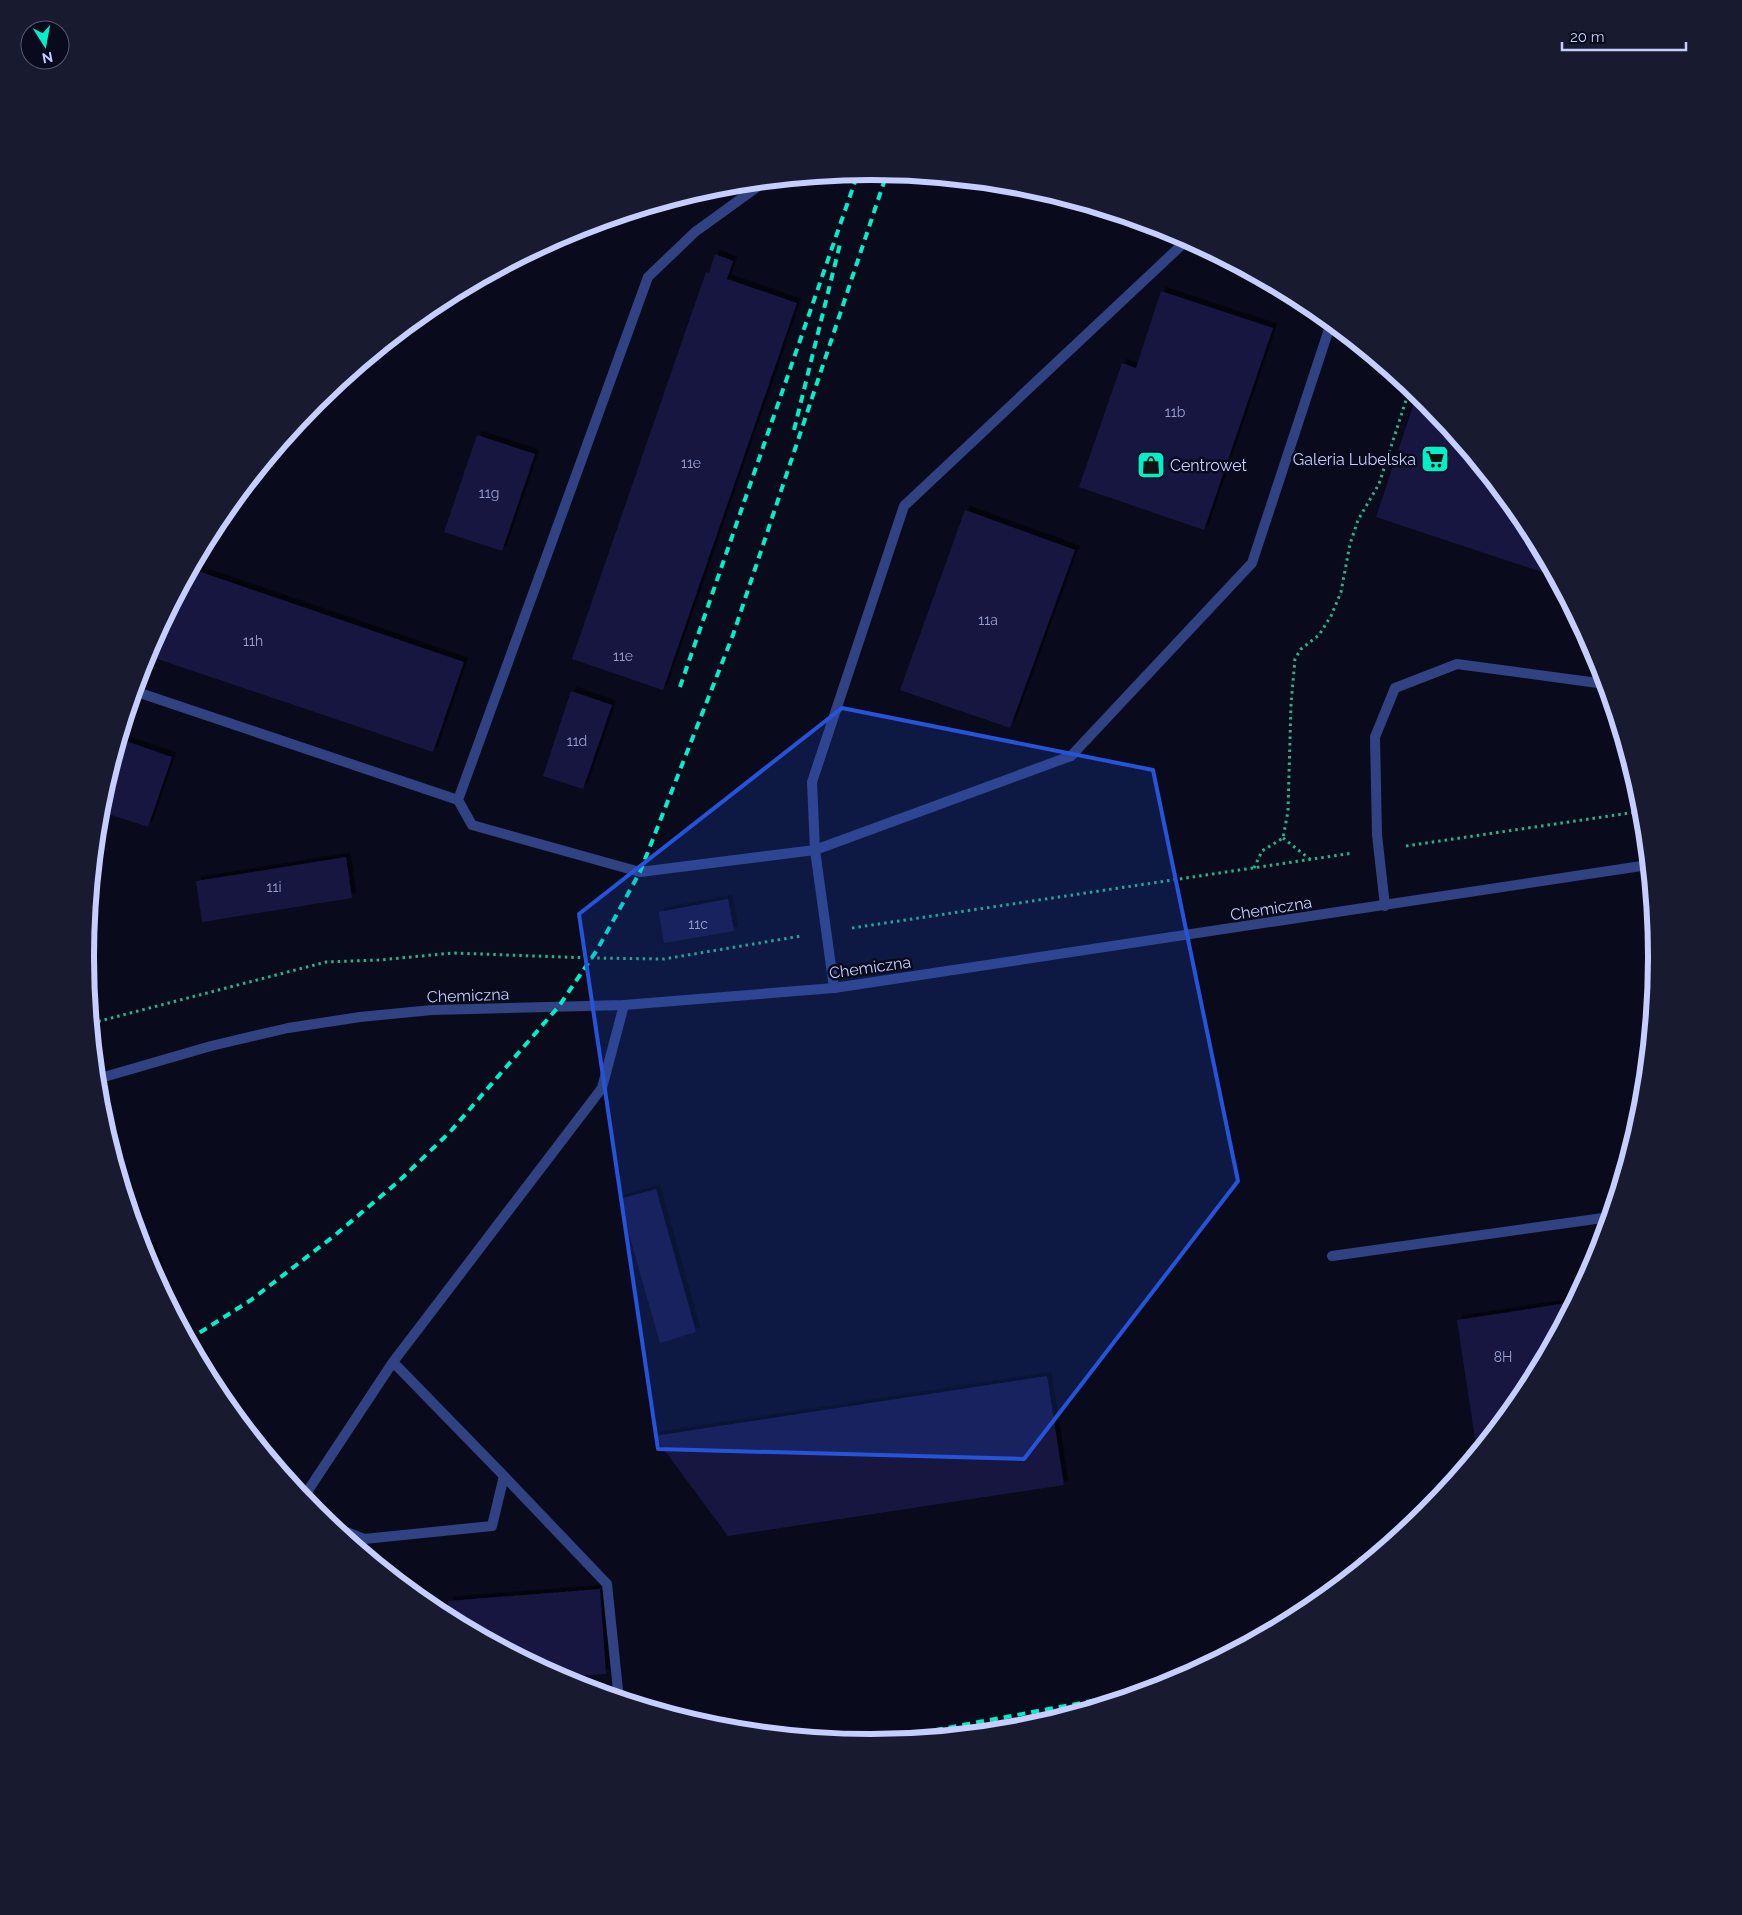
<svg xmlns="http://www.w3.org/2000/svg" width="1742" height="1915" viewBox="0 0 1742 1915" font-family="Raleway,sans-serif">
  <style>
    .building { fill: #141740; filter: url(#shadow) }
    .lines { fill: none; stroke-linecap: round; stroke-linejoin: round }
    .path { stroke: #21b786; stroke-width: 3; stroke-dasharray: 2.5 4; stroke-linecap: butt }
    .lane { stroke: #304281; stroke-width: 10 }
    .street { stroke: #304281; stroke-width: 10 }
    .rail { stroke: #00f0c8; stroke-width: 4; stroke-dasharray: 8 6; stroke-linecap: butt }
    .marked { fill: #2554da; fill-opacity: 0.2; stroke: #2554da; stroke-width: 4; stroke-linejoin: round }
    .labels { text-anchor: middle; stroke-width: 5; stroke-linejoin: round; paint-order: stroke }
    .number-label { font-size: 14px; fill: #99a0cf }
    .poi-label { font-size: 16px; fill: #c5ceff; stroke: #090b1d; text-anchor: end }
    .street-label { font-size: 16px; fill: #c5ceff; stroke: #090b1d }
    .rim { fill: none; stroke: #c5ceff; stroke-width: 6 }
  </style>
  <defs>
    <filter id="shadow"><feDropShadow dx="4.5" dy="-4.5" stdDeviation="0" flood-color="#0009"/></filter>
  </defs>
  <rect width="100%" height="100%" fill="#090b1d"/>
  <!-- building -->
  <path class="building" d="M 715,254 L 733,261 L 727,279 L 797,303 L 663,690 L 572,659 L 706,272 L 709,273 Z
    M 1161,291 L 1273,328 L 1204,530 L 1079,487 L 1122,363 L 1136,368 Z
    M 1417,394 L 1427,402 L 1525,521 L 1554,576 L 1376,517 Z
    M 477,435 L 535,454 L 502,551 L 444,532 Z
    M 965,510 L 1075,550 L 1010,728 L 900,690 Z
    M 192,569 L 464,662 L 433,752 L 146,655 Z
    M 571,691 L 612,705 L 583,789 L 543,776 Z
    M 120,739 L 172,757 L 148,827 L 99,811 Z
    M 346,857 L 352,898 L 202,922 L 196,881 Z
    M 728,899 L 734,931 L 664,943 L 659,912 Z
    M 656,1189 L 696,1332 L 660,1343 L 619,1199 Z
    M 152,1246 L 166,1297 L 165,1297 L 145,1258 L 142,1249 Z
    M 1574,1302 L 1524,1394 L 1477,1452 L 1457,1320 Z
    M 1047,1376 L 1064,1485 L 728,1536 L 654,1436 Z
    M 600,1589 L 606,1674 L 558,1677 L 449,1619 L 448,1601 Z"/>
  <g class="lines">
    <!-- path -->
    <path class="path" d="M 1283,838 L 1311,860
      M 1406,846 L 1643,811
      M 1254,868 L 1262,851 L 1283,838 L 1288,811 L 1291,704 L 1295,659 L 1301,649 L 1319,635 L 1331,616 L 1341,592 L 1350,544 L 1358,520 L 1379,484 L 1410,388
      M 852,928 L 1353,853
      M 92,1023 L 326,962 L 380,960 L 452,953 L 591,958 L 664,959 L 801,936"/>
    <!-- lane -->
    <path class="lane" d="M 134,691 L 458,800 L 472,825 L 640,872 L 815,850 L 1071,756 L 1252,563 L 1331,323
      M 458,800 L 648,277 L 695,232 L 764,182
      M 1385,906 L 1377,835 L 1375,737 L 1395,688 L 1457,664 L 1605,684
      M 834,988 L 815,850 L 812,782 L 904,506 L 1187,240
      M 1332,1256 L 1610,1217
      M 393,1362 L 504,1476
      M 303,1498 L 393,1362 L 602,1088 L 624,1005
      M 329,1525 L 364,1539 L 492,1526 L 504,1476 L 607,1584 L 618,1690 L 610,1696"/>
    <!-- street -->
    <path class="street" d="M 97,1079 L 211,1046 L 288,1028 L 360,1017 L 432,1010 L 624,1005 L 834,988 L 1648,865"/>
    <!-- rail -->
    <path class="rail" d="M 794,430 L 841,240
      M 680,687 L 858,173
      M 188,1340 L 251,1300 L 334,1236 L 399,1181 L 450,1132 L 559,1006 L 597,950 L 640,872 L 733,635 L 887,173
      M 866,1743 L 1151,1690"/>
  </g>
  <!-- marked area -->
  <path class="marked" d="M 842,708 L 1153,770 L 1238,1181 L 1024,1459 L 658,1449 L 579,914 Z"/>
  <!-- icons -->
  <defs>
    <symbol id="supermarket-square" viewBox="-11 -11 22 22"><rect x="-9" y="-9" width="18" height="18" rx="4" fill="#00f0c8" stroke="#090b1d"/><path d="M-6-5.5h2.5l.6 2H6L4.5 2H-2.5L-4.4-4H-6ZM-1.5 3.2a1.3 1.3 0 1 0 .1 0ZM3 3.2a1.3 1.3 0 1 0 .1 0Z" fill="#111"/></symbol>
    <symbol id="shop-square" viewBox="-11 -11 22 22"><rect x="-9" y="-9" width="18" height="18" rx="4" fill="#00f0c8" stroke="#090b1d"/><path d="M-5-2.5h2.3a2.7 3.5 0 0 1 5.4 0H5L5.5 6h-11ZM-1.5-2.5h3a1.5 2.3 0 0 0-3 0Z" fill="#111"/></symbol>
  </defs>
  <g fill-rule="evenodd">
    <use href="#supermarket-square" x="1419" y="443" width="32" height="32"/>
    <use href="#shop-square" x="1135" y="449" width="32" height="32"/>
  </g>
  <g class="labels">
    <!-- number labels -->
    <g class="number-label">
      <text x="1175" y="417">11b</text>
      <text x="691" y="468">11e</text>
      <text x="489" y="498">11g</text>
      <text x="988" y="625">11a</text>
      <text x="253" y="646">11h</text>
      <text x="623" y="661">11e</text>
      <text x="577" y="746">11d</text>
      <text x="274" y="892">11i</text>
      <text x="698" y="929">11c</text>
      <text x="1503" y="1362">8H</text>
    </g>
    <!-- poi labels -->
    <g class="poi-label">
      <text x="1416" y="465">Galeria Lubelska</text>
      <text x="1170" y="471" text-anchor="start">Centrowet</text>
    </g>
    <!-- street labels -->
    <g class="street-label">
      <text transform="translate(1271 908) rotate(-9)" y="6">Chemiczna</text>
      <text transform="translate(870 967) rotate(-8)" y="6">Chemiczna</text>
      <text transform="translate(468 995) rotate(-2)" y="6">Chemiczna</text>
    </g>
  </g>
  <!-- crop -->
  <path d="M0 0H1742V1915H0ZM94 957a777 777 0 1 1 1554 0a777 777 0 1 1-1554 0Z" fill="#181b2f" fill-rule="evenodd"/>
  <path class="rim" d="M94 957a777 777 0 1 1 1554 0a777 777 0 1 1-1554 0Z"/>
  <!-- north arrow -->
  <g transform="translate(45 45) rotate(169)"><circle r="24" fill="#090b1d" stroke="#545977"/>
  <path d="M0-4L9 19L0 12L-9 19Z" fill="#00f0c8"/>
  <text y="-8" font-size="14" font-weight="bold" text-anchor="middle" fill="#c5ceff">N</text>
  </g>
  <!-- scale -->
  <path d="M1562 42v8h124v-8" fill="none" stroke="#c5ceff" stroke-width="2.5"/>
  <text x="1570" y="42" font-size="15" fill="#c5ceff" stroke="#090b1d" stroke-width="4" paint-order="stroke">20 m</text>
</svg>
